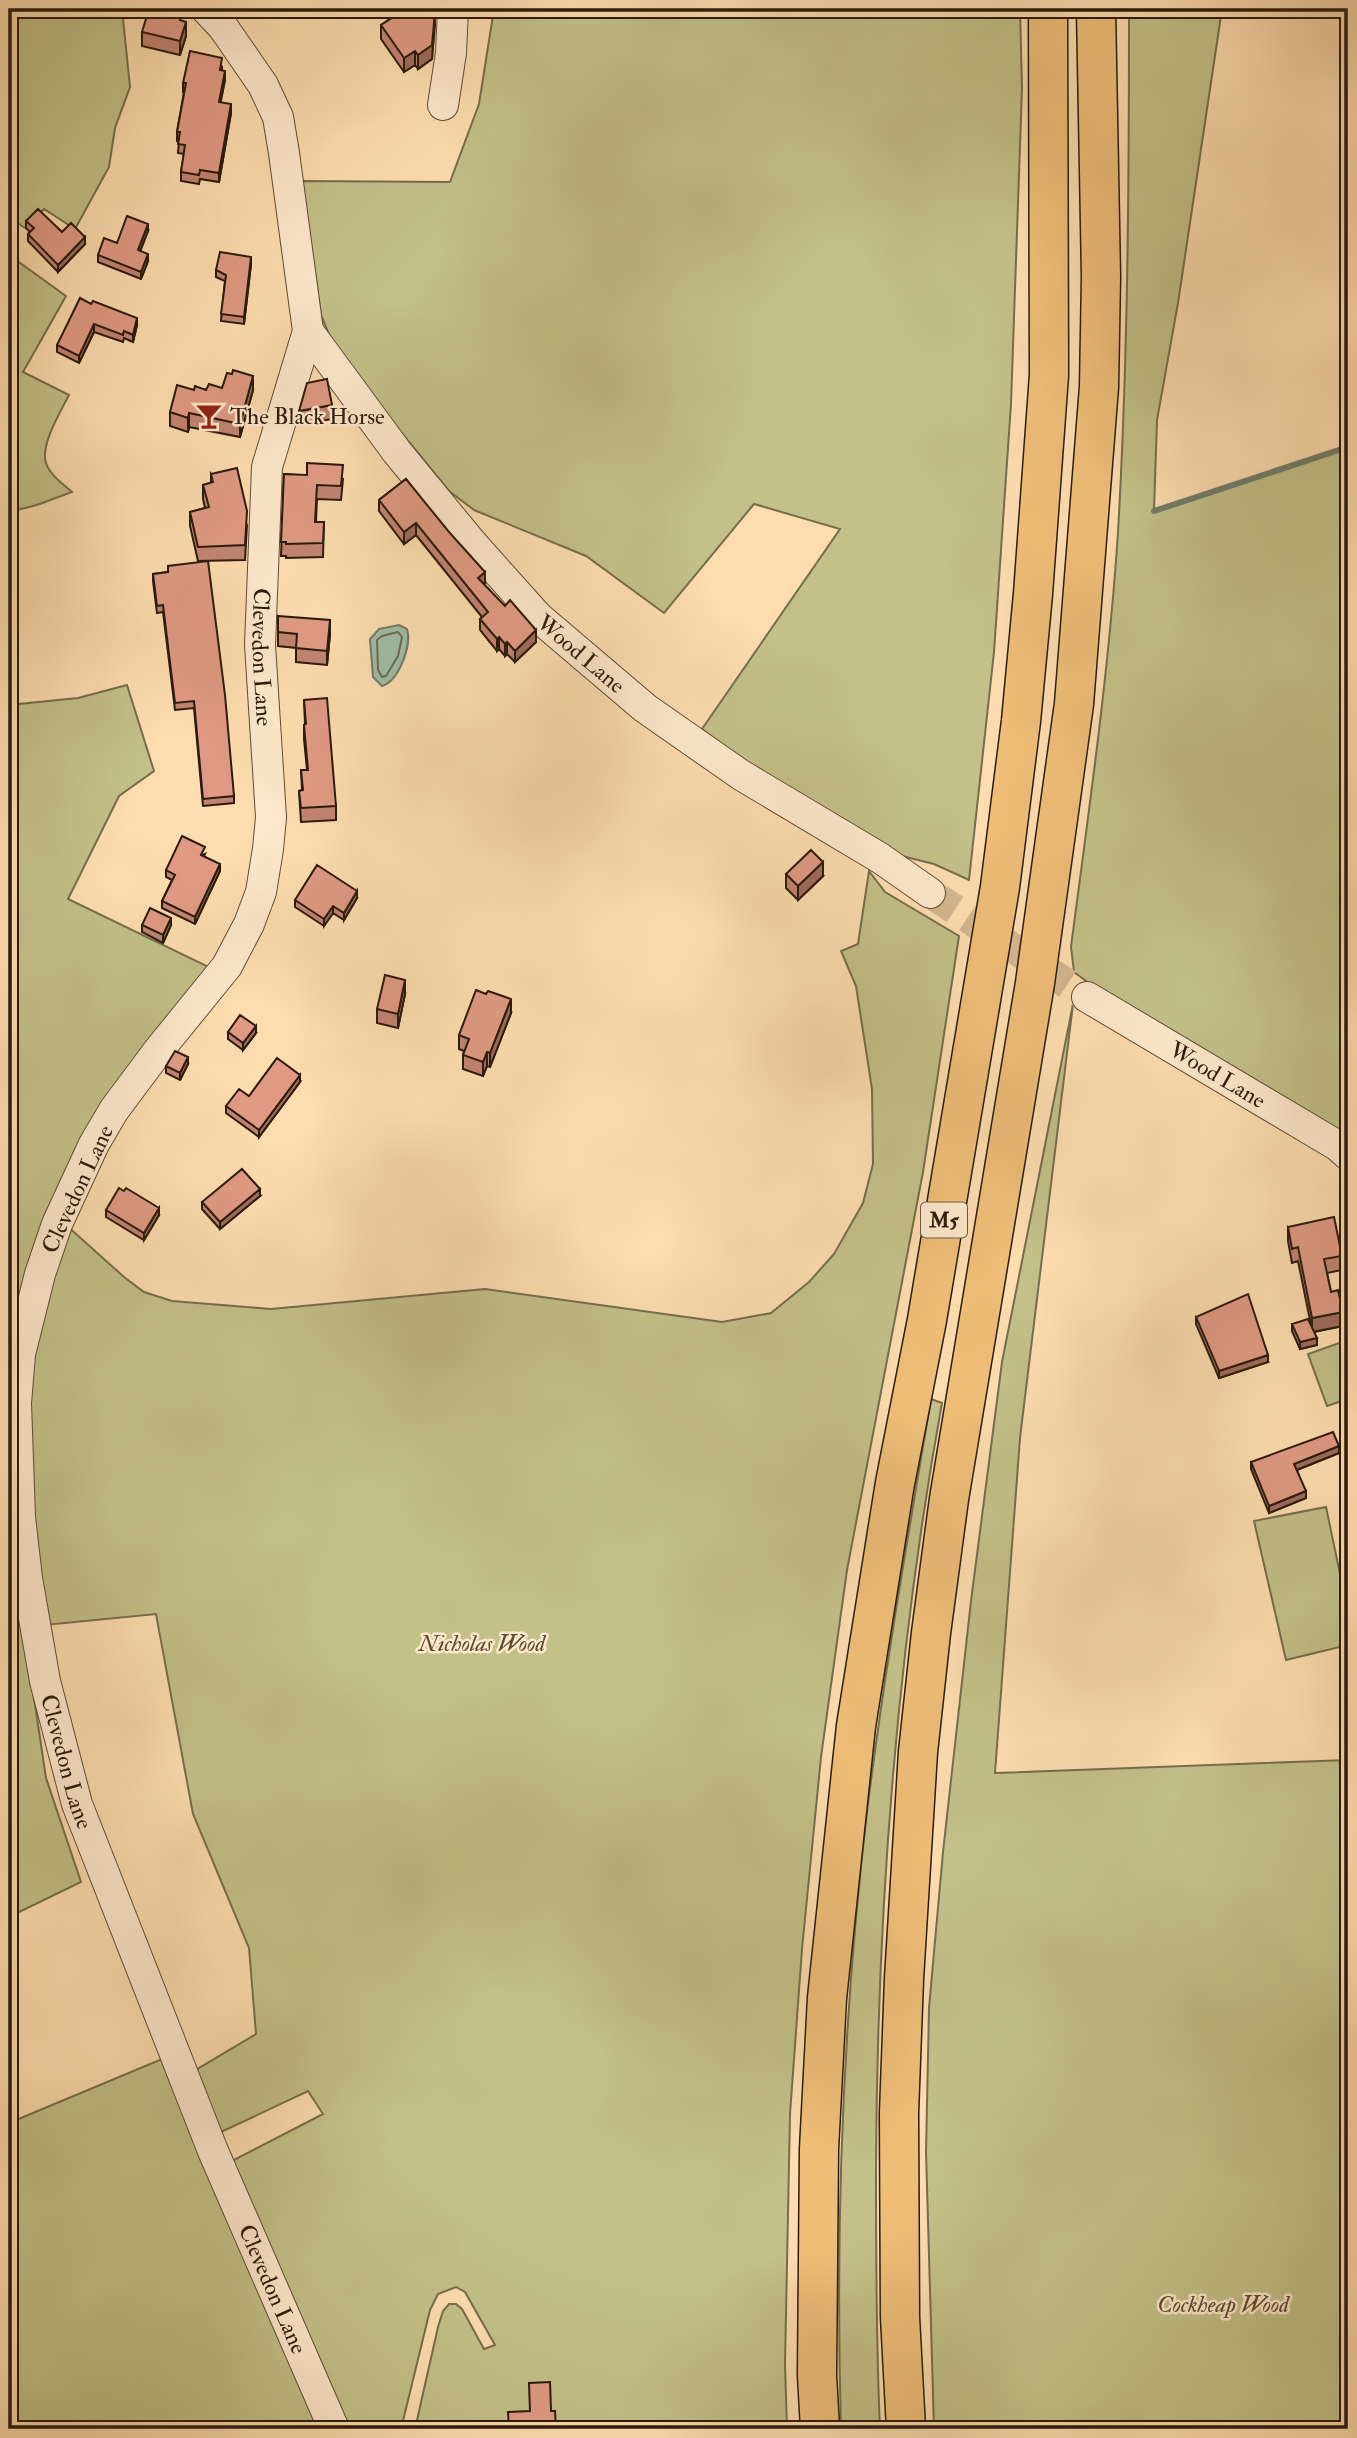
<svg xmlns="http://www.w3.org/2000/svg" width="1357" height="2438" viewBox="0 0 1357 2438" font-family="'IM FELL Double Pica',serif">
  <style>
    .green { fill: #c3c089; stroke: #776d4a; stroke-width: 2 }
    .water { fill: #a1bda6; stroke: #727c68; stroke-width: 2 }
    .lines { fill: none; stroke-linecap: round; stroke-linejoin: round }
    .shore { stroke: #666c58; stroke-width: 2 }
    .stream { stroke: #727c68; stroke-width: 6 }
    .minor-tunnel { stroke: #d3b68f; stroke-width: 30; stroke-dasharray: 30 15; stroke-linecap: butt }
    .minor-casing { stroke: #604b34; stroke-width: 32 }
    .highway-casing { stroke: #2b1a0b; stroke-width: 41 }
    .minor { stroke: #fee9cc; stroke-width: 30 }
    .highway { stroke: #eebe78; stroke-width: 38 }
    .wall { fill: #c18472; stroke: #2b1a0b; stroke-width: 2 }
    .shaded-wall { fill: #9d6c5c; stroke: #2b1a0b; stroke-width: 2 }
    .building { fill: #e09a84; stroke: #2b1a0b; stroke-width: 2 }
    .labels { text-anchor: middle; stroke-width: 5; stroke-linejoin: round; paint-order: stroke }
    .shield { fill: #fee9cc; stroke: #6a5845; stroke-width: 2 }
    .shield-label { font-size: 21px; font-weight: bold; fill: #2b1a0b }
    .poi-label { font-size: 23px; fill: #2b1a0b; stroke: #fee9cc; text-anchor: start }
    .street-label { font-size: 23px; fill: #2b1a0b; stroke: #fee9cc }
    .park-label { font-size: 23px; font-style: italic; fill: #594c31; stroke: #fee9cc }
  </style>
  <rect width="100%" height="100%" fill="#fdddb0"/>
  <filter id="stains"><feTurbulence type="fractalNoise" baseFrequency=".00286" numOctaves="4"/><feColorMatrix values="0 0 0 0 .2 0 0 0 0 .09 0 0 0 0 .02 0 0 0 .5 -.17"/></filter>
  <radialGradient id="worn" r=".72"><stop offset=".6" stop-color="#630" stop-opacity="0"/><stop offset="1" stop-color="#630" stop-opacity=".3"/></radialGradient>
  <!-- green -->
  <path class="green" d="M 9,9 L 122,9 L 130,87 L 115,128 L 109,167 L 75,229 L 44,209 L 25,228 L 16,222 L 9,230 Z
    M 494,9 L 1020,9 L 1022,88 L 1011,404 L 994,652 L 969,880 L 934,864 L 902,856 L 746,764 L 702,729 L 840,529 L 754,504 L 664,613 L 586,556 L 474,510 L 449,491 L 345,364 L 331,339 L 321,315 L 302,181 L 450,182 L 479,104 Z
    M 1129,9 L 1222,9 L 1178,303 L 1157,420 L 1154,511 L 1348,447 L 1348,1137 L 1090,984 L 1074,972 L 1071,947 C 1089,809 1109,671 1118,532 C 1128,358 1129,183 1129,9 Z
    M 9,255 L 66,296 L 23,372 L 69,395 C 61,411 40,445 46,463 C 50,475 63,484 72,492 L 37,505 L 9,512 Z
    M 127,685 L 154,771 L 119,796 L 68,899 L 215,970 L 154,1040 L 9,1356 L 9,705 L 78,698 Z
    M 869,871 L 885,892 L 959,936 L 923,1172 L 847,1570 L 821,1757 L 802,1949 L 790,2114 L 785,2364 L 787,2429 L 415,2429 L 438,2327 L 443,2311 L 449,2304 L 456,2304 L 462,2309 L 484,2349 L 495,2345 L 465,2292 L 456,2287 L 438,2294 L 430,2310 L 401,2429 L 343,2429 L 228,2163 L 323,2114 L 308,2091 L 219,2133 L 194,2071 L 256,2034 L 249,1948 L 193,1814 L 156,1614 L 45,1625 L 34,1560 L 30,1367 L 65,1224 L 124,1277 L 144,1292 L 172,1301 L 271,1309 L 485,1289 L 722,1322 L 771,1313 L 809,1282 L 834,1254 L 863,1203 L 873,1164 L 872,1089 L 856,986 L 841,951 L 858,944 Z
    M 1073,1004 L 1020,1438 L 995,1773 L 1348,1760 L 1348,2429 L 934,2429 L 926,2152 L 929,2008 L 943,1852 L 971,1601 L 1002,1362 Z
    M 1348,1340 L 1348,1399 L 1327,1406 L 1308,1354 Z
    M 931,1399 L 942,1403 C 896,1656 877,1913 876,2170 C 876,2257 876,2343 880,2429 L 841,2429 C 835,2223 843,2017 867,1812 C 884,1674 908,1536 931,1399 Z
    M 1326,1507 L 1348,1612 L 1348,1645 L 1286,1660 L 1254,1521 Z
    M 9,1512 L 12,1551 L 46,1778 L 81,1882 L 9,1917 Z
    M 162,2059 L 326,2429 L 9,2429 L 9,2123 Z"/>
  <!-- water -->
  <path class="water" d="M 399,625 L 407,629 C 412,645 399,681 382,686 L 373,677 L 370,639 L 379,629 Z"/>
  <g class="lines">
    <!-- shore -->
    <path class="shore" d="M 398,632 L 402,637 L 398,656 L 386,676 L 382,677 L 378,670 L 377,640 L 382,636 Z"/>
    <!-- stream -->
    <path class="stream" d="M 1154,511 L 1348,447"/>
    <!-- minor-tunnel -->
    <path class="minor-tunnel" d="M 930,893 L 1087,997"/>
    <defs>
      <g id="minor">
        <path id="s1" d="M 206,9 L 223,27 L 263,85 L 278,117 L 284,153 L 308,331 L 267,467 L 260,645 L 271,817 L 268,849 L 261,892 L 249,924 L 227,966 L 158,1051 L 114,1110 L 94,1144 L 57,1224 L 40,1274 L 20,1354 L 16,1403 L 20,1517 L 27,1578 L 45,1681 L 77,1804 L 213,2151 L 334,2429"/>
        <path d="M 443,105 L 451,53 L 453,9"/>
        <path id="s2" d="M 308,331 L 397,452 L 471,542 L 538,617 L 645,708 L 741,775 L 880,858 L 930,893"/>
        <path id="s3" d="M 1087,997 L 1338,1146 L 1348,1155"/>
      </g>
      <path id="highway" d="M 820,2429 L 817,2375 L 819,2149 L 827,1998 L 856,1726 L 895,1483 L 927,1320 L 1000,887 L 1021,721 L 1033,594 L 1049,375 L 1048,9
        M 906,2429 L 900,2317 L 899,2113 L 904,1979 L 918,1752 L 931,1633 L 949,1499 L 1035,983 L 1074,704 L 1099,387 L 1101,277 L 1096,9"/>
    </defs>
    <!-- minor casing -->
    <use href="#minor" class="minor-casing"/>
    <!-- highway casing -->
    <use href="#highway" class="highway-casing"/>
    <!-- minor -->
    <use href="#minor" class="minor"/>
    <!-- highway -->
    <use href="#highway" class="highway"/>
  </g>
  <!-- wall -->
  <path class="wall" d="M 393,9 L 434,9 L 435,25 L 432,59 L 418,69 L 415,65 L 404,72 L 381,39 L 381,25 L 397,14 Z
    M 183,21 L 186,36 L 180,55 L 142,46 L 142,32 Z
    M 222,67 L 222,70 L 225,80 L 220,103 L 231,113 L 219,182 L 200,179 L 199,184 L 181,181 L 181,172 L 184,154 L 178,153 L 179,141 L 177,141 L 177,132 L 184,92 L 183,92 L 183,83 Z
    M 26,221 L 62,232 L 85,244 L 58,272 L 28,241 L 28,234 L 30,232 L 26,228 Z
    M 148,231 L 140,251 L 148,261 L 141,279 L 98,262 L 98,255 L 117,243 Z
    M 251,264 L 244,324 L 221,321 L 225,281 L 216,277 L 216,270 Z
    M 91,304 L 137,325 L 133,342 L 124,338 L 123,342 L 94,332 L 79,363 L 57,352 L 57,345 Z
    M 222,388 L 253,390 L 240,437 L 189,427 L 188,432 L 170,426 L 170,412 L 194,390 Z
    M 332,405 L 332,419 L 299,425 L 299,411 Z
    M 211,474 L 247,525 L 245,560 L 198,561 L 190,526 L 190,512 L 205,508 L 203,499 L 203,485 L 211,483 Z
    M 284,474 L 343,479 L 341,500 L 317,499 L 316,522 L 324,522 L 323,557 L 286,558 L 286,556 L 281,556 Z
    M 406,479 L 485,584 L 484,585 L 536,642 L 515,662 L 507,654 L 505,656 L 499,649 L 497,651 L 480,630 L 480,619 L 482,617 L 416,535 L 404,544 L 379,511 L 379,500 Z
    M 168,566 L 234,796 L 234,803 L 203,806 L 194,708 L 175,710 L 163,612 L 157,613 L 153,581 L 153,574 L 168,572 Z
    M 278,616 L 330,634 L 327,665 L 296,662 L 296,648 L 278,646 Z
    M 304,700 L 336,806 L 336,820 L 301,822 L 299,791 L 302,790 L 301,770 L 307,770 L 304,739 L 304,725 L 305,725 Z
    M 205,854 L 204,856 L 220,871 L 195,924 L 162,908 L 162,901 L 172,880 L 166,877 L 166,870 Z
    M 786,874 L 823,876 L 798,900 L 786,888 Z
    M 357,898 L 344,920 L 333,913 L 324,926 L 295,907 L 295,900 Z
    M 142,925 L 171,925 L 163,943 L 142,932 Z
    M 405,994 L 398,1028 L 377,1023 L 377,1009 Z
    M 511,1013 L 490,1067 L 487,1066 L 483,1076 L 463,1069 L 463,1055 L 464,1051 L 459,1049 L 459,1035 Z
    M 228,1032 L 256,1033 L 243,1050 L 228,1039 Z
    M 188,1064 L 180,1080 L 166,1073 L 166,1066 Z
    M 300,1082 L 259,1137 L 226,1113 L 226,1106 Z
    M 260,1196 L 220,1229 L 202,1209 L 202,1202 Z
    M 106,1210 L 159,1215 L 144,1240 L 106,1217 Z
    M 1288,1227 L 1342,1256 L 1342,1270 L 1327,1273 L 1331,1292 L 1343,1326 L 1314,1332 L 1317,1345 L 1300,1349 L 1292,1331 L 1292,1324 L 1311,1325 L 1298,1261 L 1292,1263 L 1288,1241 Z
    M 1196,1317 L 1268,1362 L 1219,1378 L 1196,1324 Z
    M 1339,1453 L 1297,1470 L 1306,1498 L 1269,1513 L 1251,1469 L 1251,1462 Z"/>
  <!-- shaded-wall -->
  <path class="shaded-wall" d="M 435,11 L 432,59 L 418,69 L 418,55 Z
    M 186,22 L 186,36 L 180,55 L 180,41 Z
    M 415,51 L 415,65 L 404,72 L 404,58 Z
    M 225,71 L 225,80 L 219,111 L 219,102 Z
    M 231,104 L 231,113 L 219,182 L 219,173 Z
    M 148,224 L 148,231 L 138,257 L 138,250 Z
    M 85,237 L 85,244 L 58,272 L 58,265 Z
    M 148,254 L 148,261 L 141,279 L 141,272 Z
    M 251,257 L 251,264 L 244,324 L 244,317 Z
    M 137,318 L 137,325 L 133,342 L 133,335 Z
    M 94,324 L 94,332 L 79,363 L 79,356 Z
    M 253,376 L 253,390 L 240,437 L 240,424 Z
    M 189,413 L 189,427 L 188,432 L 188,418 Z
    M 416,523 L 416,535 L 404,544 L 404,532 Z
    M 485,572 L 485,584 L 478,590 L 478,578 Z
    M 330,620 L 330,634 L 327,665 L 327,651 Z
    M 536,630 L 536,642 L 515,662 L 515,651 Z
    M 499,637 L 499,649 L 497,651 L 497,639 Z
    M 507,642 L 507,654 L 505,656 L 505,644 Z
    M 823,862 L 823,876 L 798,900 L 798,886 Z
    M 220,864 L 220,871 L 195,924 L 195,917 Z
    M 357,891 L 357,898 L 344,920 L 344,913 Z
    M 333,906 L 333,913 L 324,926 L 324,919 Z
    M 171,918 L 171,925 L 163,943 L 163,935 Z
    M 405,980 L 405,994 L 398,1028 L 398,1014 Z
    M 511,999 L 511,1013 L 490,1067 L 490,1053 Z
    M 256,1026 L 256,1033 L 243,1050 L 243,1043 Z
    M 487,1052 L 487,1066 L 483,1076 L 483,1062 Z
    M 188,1057 L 188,1064 L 180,1080 L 180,1073 Z
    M 300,1075 L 300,1082 L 259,1137 L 259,1130 Z
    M 260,1189 L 260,1196 L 220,1229 L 220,1222 Z
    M 159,1208 L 159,1215 L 144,1240 L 144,1233 Z
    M 1343,1312 L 1343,1326 L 1312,1332 L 1312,1318 Z
    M 1317,1338 L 1317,1345 L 1300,1349 L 1300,1342 Z
    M 1268,1355 L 1268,1362 L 1219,1378 L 1219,1371 Z
    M 1339,1446 L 1339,1453 L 1294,1471 L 1294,1464 Z
    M 1306,1491 L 1306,1498 L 1269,1513 L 1269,1506 Z"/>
  <!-- building -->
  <path class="building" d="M 149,9 L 183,9 L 180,20 L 186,22 L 180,41 L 142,32 Z
    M 403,9 L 433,9 L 435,11 L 432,45 L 418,55 L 415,51 L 404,58 L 381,25 L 404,10 Z
    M 190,51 L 222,58 L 220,70 L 225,71 L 219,102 L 231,104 L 219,173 L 200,170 L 199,175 L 181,172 L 185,145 L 178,144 L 180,132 L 177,132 L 186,83 L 183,83 Z
    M 38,209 L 62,232 L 71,223 L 85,237 L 58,265 L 28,234 L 34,228 L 26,221 Z
    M 127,216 L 148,224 L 138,250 L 148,254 L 141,272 L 98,255 L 104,238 L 117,243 Z
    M 220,252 L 251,257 L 244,317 L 221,314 L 226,275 L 216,270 Z
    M 80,298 L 91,304 L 93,301 L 137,318 L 133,335 L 124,331 L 123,335 L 94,324 L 79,356 L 57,345 Z
    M 233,370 L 253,376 L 240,424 L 189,413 L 188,418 L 170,412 L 177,385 L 194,390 L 195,386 L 206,390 L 209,384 L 222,388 L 227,373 L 232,374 Z
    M 327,379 L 332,405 L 299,411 L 307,383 Z
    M 307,463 L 343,465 L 341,486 L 317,485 L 315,522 L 324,522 L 323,543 L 286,544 L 286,542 L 281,542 L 284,474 L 307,475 Z
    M 237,468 L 247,511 L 245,545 L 198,547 L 190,512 L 209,507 L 203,485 L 213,482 L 211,474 Z
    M 406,479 L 449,532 L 485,572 L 478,578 L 505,606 L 510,600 L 536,630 L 515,651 L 507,642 L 505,644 L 499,637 L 497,639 L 480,619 L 488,612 L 416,523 L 404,532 L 379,500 Z
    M 208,561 L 225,695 L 234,796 L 203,799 L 194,701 L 175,703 L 163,605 L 157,606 L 153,574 L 168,572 L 168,566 Z
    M 278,616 L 330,620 L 327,651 L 296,648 L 297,634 L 278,632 Z
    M 327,698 L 336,806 L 301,808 L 299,791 L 303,790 L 301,770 L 308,770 L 304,725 L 306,724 L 304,700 Z
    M 182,836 L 205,847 L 201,855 L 220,864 L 195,917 L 162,901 L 175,875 L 166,870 Z
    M 811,850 L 823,862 L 798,886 L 786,874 Z
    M 317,865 L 357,891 L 344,913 L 333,906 L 324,919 L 295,900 Z
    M 150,908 L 171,918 L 163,935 L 142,925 Z
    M 385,975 L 405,980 L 398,1014 L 377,1009 Z
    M 476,990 L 486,994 L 488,991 L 511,999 L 490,1053 L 487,1052 L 483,1062 L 463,1055 L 469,1039 L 459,1035 Z
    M 240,1015 L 256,1026 L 243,1043 L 228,1032 Z
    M 175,1051 L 188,1057 L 180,1073 L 166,1066 Z
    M 277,1058 L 300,1075 L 259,1130 L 226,1106 L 239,1089 L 249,1096 Z
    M 242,1169 L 260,1189 L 220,1222 L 202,1202 Z
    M 119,1188 L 124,1191 L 126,1188 L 159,1208 L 144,1233 L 106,1210 Z
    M 1334,1217 L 1342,1256 L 1324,1259 L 1331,1292 L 1338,1290 L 1343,1312 L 1312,1318 L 1298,1247 L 1292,1249 L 1288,1227 Z
    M 1248,1294 L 1268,1355 L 1219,1371 L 1196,1317 Z
    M 1308,1319 L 1317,1338 L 1300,1342 L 1292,1324 Z
    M 1333,1432 L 1339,1446 L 1294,1464 L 1306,1491 L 1269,1506 L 1251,1462 Z
    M 550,2382 L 551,2411 L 555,2411 L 556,2429 L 509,2429 L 508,2412 L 530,2411 L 529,2383 Z"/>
  <!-- icons -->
  <defs>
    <symbol id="bar-bare" viewBox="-9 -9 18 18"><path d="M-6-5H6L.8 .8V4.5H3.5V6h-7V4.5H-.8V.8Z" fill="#8f2418" stroke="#fee9cc" stroke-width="2.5" paint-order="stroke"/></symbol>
  </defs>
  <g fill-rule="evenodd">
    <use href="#bar-bare" x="190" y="397" width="38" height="38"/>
  </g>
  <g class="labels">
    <!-- shield labels -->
    <rect class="shield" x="921" y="1202.5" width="46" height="35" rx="5"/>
    <g class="shield-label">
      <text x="944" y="1227">M5</text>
    </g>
    <!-- poi labels -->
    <g class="poi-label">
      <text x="230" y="424">The Black Horse</text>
    </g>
    <!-- street labels -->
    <g class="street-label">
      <text dy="8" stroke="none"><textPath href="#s2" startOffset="424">Wood Lane</textPath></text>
      <text dy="8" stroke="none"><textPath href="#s1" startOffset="679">Clevedon Lane</textPath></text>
      <text dy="8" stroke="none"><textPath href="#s3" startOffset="152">Wood Lane</textPath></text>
      <text transform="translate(77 1189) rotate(-65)" y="8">Clevedon Lane</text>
      <text dy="8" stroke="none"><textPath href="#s1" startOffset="1855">Clevedon Lane</textPath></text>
      <text dy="8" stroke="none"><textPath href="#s1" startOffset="2422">Clevedon Lane</textPath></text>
    </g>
    <!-- park labels -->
    <g class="park-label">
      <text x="482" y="1651">Nicholas Wood</text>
      <text x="1223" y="2312">Cockheap Wood</text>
    </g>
  </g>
  <!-- margin -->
  <rect width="1357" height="2438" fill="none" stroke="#fdddb0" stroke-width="35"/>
  <rect x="10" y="10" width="1336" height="2417" fill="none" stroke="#2b1a0b" stroke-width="3.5"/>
  <rect x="18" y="18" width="1322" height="2403" fill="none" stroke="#2b1a0b" stroke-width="2"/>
  <rect width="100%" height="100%" filter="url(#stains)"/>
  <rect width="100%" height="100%" fill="url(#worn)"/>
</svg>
